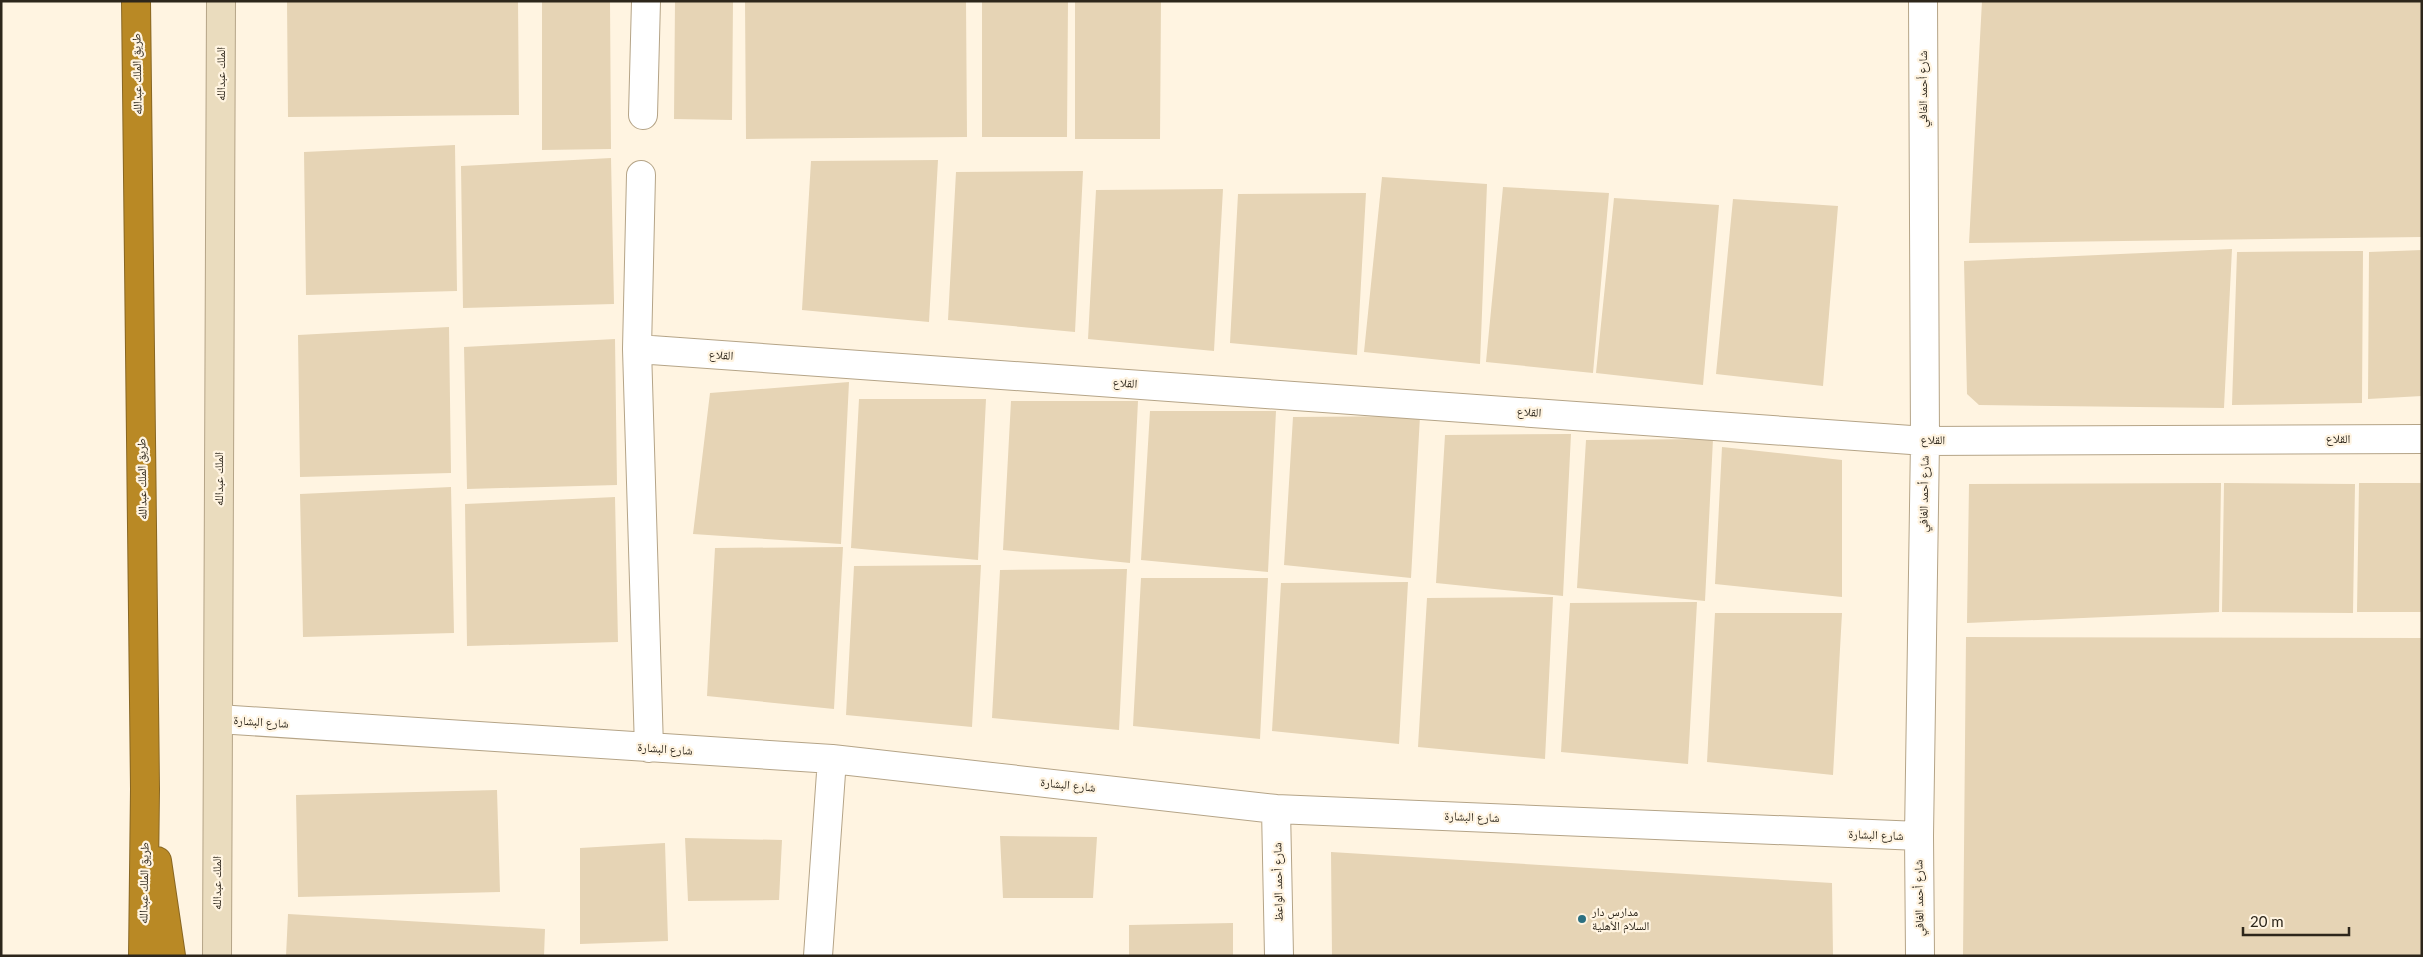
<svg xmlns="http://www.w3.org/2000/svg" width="2423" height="957" viewBox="0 0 2423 957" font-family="Lato,'Noto Naskh Arabic',sans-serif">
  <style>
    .building { fill: #e6d4b5 }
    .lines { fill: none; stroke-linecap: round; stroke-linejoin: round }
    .street-casing { stroke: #b5a487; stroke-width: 30 }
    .secondary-casing { stroke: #b5a487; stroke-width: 30 }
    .highway-casing { stroke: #862; stroke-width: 30 }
    .street { stroke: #fff; stroke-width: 28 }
    .secondary { stroke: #eadcbe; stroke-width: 28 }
    .highway { stroke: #b98925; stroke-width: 28 }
    .poi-dot { fill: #2c7081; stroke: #fff4e1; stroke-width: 2 }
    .labels { text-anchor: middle; stroke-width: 4.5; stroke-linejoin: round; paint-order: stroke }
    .street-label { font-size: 12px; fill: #2d261b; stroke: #fff4e1 }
    .poi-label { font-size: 12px; fill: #2d261b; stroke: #fff4e1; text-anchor: start }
  </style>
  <rect width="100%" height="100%" fill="#fff4e1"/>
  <!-- building -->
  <path class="building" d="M 287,1 L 518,1 L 519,115 L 288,117 Z
    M 542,1 L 610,1 L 611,149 L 542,150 Z
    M 675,1 L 733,1 L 732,120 L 674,119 Z
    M 745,1 L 966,1 L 967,137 L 746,139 Z
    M 982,1 L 1068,1 L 1067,137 L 982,137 Z
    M 1075,1 L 1161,1 L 1160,139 L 1075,139 Z
    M 1982,1 L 2422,1 L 2422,237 L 1969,243 Z
    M 455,145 L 457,291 L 306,295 L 304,152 Z
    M 611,158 L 614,304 L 463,308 L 461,166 Z
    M 938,160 L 929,322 L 802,310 L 811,161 Z
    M 1083,171 L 1075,332 L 948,320 L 956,172 Z
    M 1382,177 L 1487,184 L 1480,364 L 1364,352 Z
    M 1503,187 L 1609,193 L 1593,373 L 1486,362 Z
    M 1223,189 L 1214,351 L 1088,339 L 1096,190 Z
    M 1366,193 L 1357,355 L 1230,343 L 1238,194 Z
    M 1614,198 L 1719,205 L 1703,385 L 1596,373 Z
    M 1733,199 L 1838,206 L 1823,386 L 1716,374 Z
    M 2232,249 L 2224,408 L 1979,405 L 1967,394 L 1964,261 Z
    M 2422,250 L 2422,396 L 2368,399 L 2369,252 Z
    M 2363,251 L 2362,403 L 2232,405 L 2237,252 Z
    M 449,327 L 451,473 L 300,477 L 298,335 Z
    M 615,339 L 617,485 L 467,489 L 464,347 Z
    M 849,382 L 841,544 L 693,534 L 710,393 Z
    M 859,399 L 986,399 L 978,560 L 851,548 Z
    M 1011,401 L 1138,401 L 1130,563 L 1003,550 Z
    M 1150,411 L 1276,411 L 1268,572 L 1141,560 Z
    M 1420,416 L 1411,578 L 1284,565 L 1293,417 Z
    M 1571,434 L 1563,596 L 1436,583 L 1445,435 Z
    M 1713,439 L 1705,601 L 1577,588 L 1586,440 Z
    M 1722,447 L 1842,460 L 1842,597 L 1715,584 Z
    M 2221,483 L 2219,612 L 1967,623 L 1969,484 Z
    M 2224,483 L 2355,484 L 2353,613 L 2222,612 Z
    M 2359,483 L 2422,483 L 2422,612 L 2357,612 Z
    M 451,487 L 454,633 L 303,637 L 300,494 Z
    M 615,497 L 618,642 L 467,646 L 465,504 Z
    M 843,547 L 834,709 L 707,696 L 715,548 Z
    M 981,565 L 972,727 L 846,715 L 854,566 Z
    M 1127,569 L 1119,730 L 992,718 L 1000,570 Z
    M 1141,578 L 1268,578 L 1260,739 L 1133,726 Z
    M 1408,582 L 1399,744 L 1272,731 L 1281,583 Z
    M 1553,597 L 1545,759 L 1418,747 L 1427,598 Z
    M 1697,602 L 1688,764 L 1561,752 L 1570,603 Z
    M 1715,613 L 1842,613 L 1833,775 L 1707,762 Z
    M 1966,637 L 2422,638 L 2422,956 L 1963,956 Z
    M 497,790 L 500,892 L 298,897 L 296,795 Z
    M 1000,836 L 1097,837 L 1093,898 L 1003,898 Z
    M 685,838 L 782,840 L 779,900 L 688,901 Z
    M 665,843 L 668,941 L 580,944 L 580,848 Z
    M 1331,852 L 1832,883 L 1833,956 L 1332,956 Z
    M 288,914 L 545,929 L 544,956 L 286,956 Z
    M 1233,923 L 1233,956 L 1129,956 L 1129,925 Z"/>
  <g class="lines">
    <defs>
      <path id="street" d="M 643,115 L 646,1
        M 637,349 L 641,175
        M 218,719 L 832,759 L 1276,809 L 1919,836
        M 649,748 L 637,349 L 1925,441 L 2422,439
        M 1276,809 L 1279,956
        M 818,956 L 832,759
        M 1920,956 L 1919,836 L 1925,441 L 1923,1"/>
      <path id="secondary" d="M 217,956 L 221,1"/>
      <path id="highway" d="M 136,1 L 145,789 L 143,956
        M 157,861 L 171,956"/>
    </defs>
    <!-- street casing -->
    <use href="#street" class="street-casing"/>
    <!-- secondary casing -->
    <use href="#secondary" class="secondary-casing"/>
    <!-- highway casing -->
    <use href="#highway" class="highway-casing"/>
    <!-- street -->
    <use href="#street" class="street"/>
    <!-- secondary -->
    <use href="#secondary" class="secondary"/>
    <!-- highway -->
    <use href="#highway" class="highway"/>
  </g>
  <!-- markers -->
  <circle class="poi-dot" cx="1582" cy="919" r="5"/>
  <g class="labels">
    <!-- street labels -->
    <g class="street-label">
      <text transform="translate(137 74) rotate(-91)" y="4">طريق الملك عبدالله</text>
      <text transform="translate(221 74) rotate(-90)" y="4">الملك عبدالله</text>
      <text transform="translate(1923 89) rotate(-90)" y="4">شارع أحمد الغافي</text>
      <text transform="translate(721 355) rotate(4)" y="4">القلاع</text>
      <text transform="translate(1125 383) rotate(4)" y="4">القلاع</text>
      <text transform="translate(1529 412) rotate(4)" y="4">القلاع</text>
      <text x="2338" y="443">القلاع</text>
      <text transform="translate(1933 440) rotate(1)" y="4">القلاع</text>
      <text transform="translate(142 479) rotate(-91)" y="4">طريق الملك عبدالله</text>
      <text transform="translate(219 479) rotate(-90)" y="4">الملك عبدالله</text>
      <text transform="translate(1924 494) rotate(-89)" y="4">شارع أحمد الغافي</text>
      <text transform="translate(261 722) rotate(4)" y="4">شارع البشارة</text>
      <text transform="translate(665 749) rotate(4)" y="4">شارع البشارة</text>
      <text transform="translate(1068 785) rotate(6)" y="4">شارع البشارة</text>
      <text transform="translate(1472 817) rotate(2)" y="4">شارع البشارة</text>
      <text transform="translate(1876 835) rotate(2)" y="4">شارع البشارة</text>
      <text transform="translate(1278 882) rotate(-91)" y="4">شارع أحمد الواعظ</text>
      <text transform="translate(144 883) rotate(-89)" y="4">طريق الملك عبدالله</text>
      <text transform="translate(217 883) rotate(-90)" y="4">الملك عبدالله</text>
      <text transform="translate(1919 898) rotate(-91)" y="4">شارع أحمد الغافي</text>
    </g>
    <!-- poi labels -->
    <g class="poi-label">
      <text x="1592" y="916">مدارس دار<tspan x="1592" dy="14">السلام الأهلية</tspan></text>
    </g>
  </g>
  <!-- border -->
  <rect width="2423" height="957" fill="none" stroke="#2d261b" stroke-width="5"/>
  <!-- scale -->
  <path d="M2243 927v8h106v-8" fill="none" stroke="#2d261b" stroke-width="2.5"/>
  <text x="2250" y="927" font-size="15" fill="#2d261b" stroke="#fff4e1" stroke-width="4" paint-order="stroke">20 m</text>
</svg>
